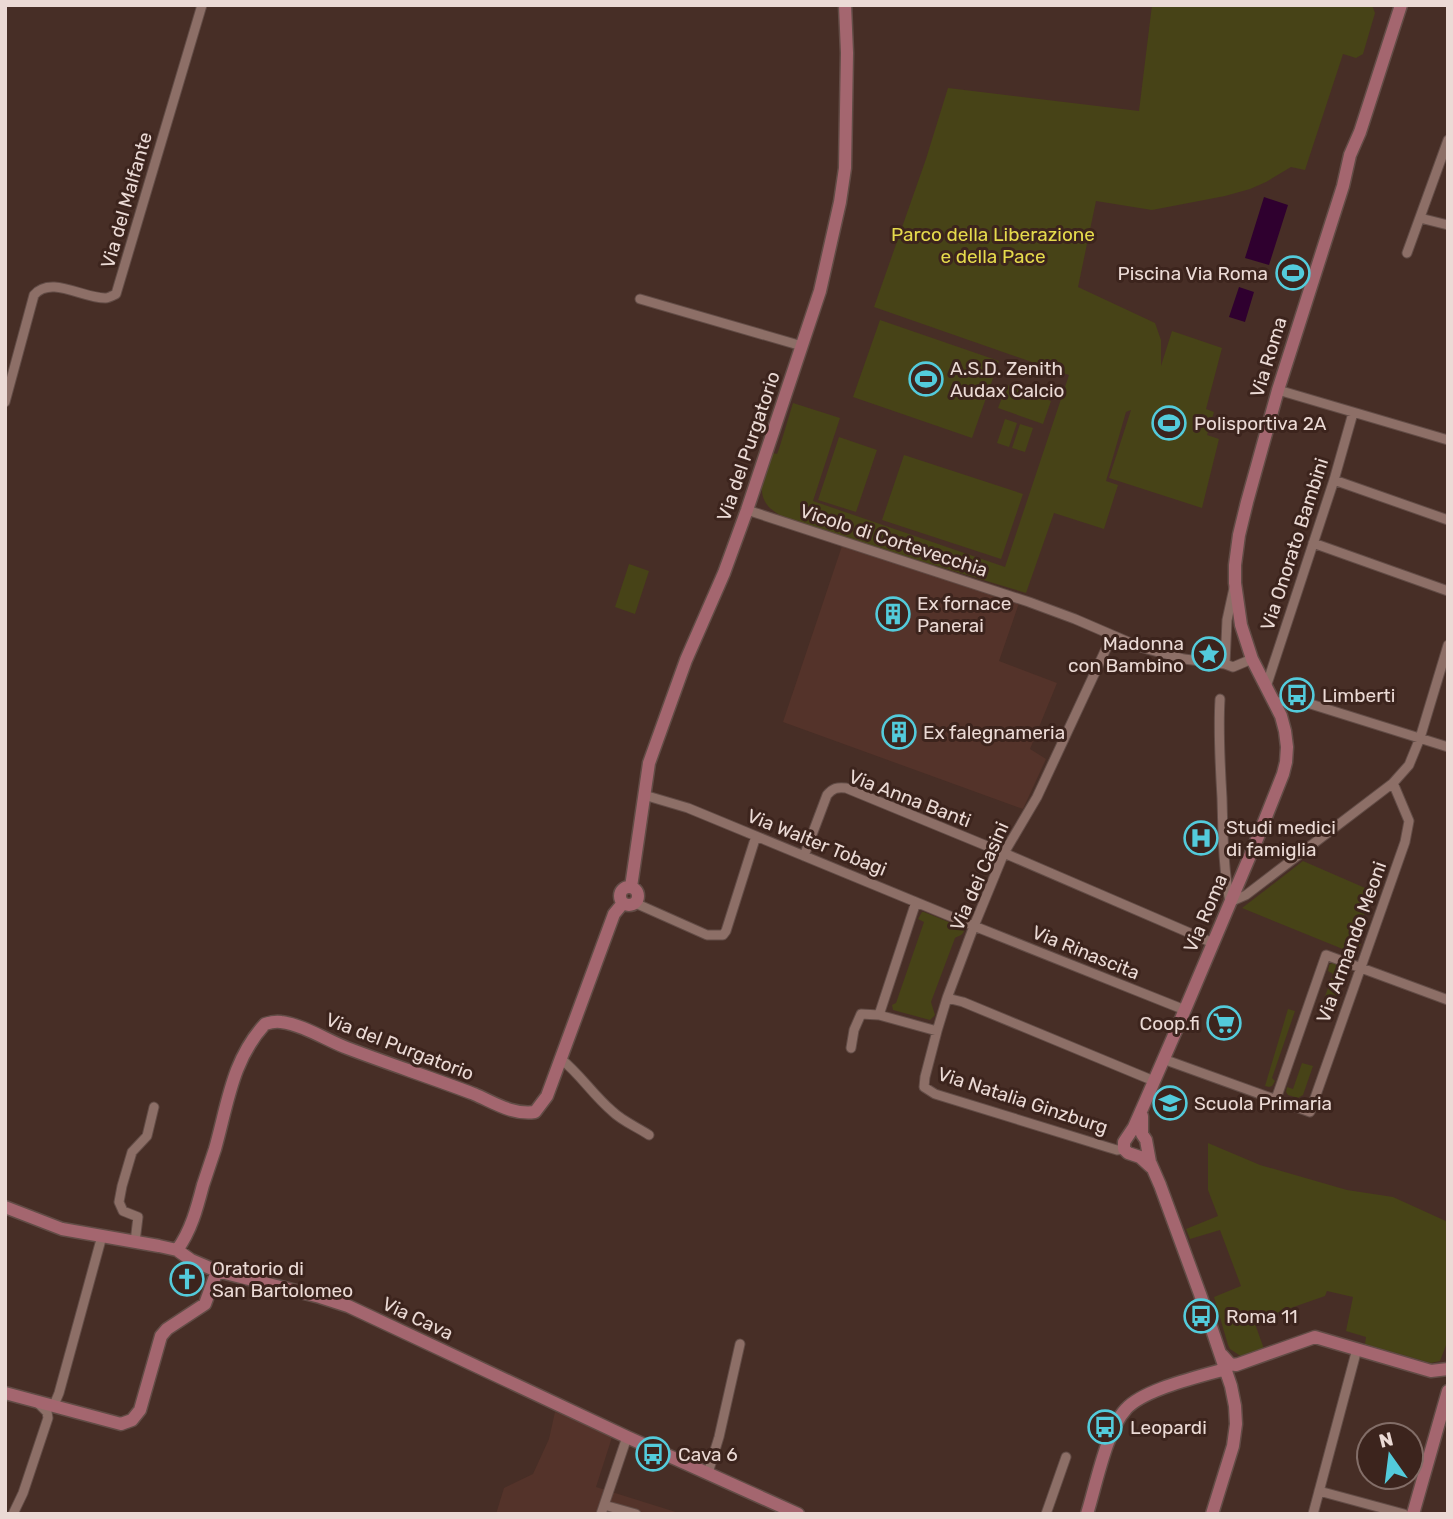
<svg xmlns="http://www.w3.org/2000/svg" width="1453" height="1519" viewBox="0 0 1453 1519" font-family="Rubik,sans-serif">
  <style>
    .built { fill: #54332a }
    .green { fill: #474317 }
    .water { fill: #2f002f }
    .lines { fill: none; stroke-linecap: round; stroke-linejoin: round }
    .street-casing { stroke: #624c46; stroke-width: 11 }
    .secondary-casing { stroke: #624c46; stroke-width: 15 }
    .street { stroke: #8d6f67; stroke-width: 9 }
    .secondary { stroke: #a4666f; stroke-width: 12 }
    .labels { text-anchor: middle; stroke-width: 6; stroke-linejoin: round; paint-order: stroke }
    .street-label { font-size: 19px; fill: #ebdad5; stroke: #3c241d }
    .park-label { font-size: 19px; fill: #e5da4c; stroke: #3c241d }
    .poi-label { font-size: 19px; fill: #ebdad5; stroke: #3c241d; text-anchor: start }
  </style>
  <rect width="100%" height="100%" fill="#472e26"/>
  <!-- built -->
  <path class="built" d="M 842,546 L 1019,603 L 999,661 L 1057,683 L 1030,749 L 1046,759 L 1023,809 L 783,722 Z
    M 555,1412 L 613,1434 L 596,1487 L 682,1514 L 496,1514 L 504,1488 L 533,1474 L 549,1439 Z"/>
  <!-- green -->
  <path class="green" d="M 1152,5 L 1372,5 L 1375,13 L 1363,54 L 1356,58 L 1343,54 L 1305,170 L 1291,167 L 1266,182 L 1250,189 L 1225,196 L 1152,210 L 1096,201 L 1078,287 L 1155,323 L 1161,340 L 1161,366 L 1172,331 L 1222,348 L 1206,409 L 1214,412 L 1207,435 L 1219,439 L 1202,508 L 1109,478 L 1131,410 L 1126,412 L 1106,481 L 1118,485 L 1104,529 L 1054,513 L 1026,593 L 808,527 C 791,520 763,513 762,491 C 761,479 769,463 773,453 L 777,454 L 779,449 L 793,403 L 840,418 L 813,501 L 1005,567 L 1069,375 L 874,307 L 926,159 L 948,88 L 1139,111 Z
    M 880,320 L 999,361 L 972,438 L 853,397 Z
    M 1007,385 L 1051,401 L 1043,424 L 998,408 Z
    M 1005,419 L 1017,423 L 1009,447 L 997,443 Z
    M 1020,424 L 1033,428 L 1025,452 L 1012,448 Z
    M 839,437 L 877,450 L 856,512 L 818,500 Z
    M 904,455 L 1023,494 L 1001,559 L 882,520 Z
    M 629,564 L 649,571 L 635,614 L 615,607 Z
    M 1303,861 L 1372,891 L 1357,937 L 1361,944 L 1355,954 L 1242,908 Z
    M 922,912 L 924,912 L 956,925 L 964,930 C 964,935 958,936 955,938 L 931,1002 L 935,1015 L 930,1020 L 893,1010 L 892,1005 L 896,1003 L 924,922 L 918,919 Z
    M 1332,963 L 1345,967 L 1347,970 L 1332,1008 L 1322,1005 L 1333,974 L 1328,971 L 1329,965 Z
    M 1288,1009 L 1295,1011 L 1272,1078 L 1275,1081 L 1272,1086 L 1269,1087 L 1265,1086 Z
    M 1302,1063 L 1313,1066 L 1303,1095 L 1298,1098 L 1288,1095 L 1286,1092 L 1287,1087 L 1293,1089 Z
    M 1208,1143 L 1260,1165 L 1347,1190 L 1393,1197 L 1448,1222 L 1448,1340 L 1440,1361 L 1431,1363 L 1365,1344 L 1366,1337 L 1346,1331 L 1353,1297 L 1327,1291 L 1325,1296 L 1254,1321 L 1264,1349 L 1242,1357 L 1230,1349 L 1228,1345 L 1214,1297 L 1241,1286 L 1220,1230 L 1190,1239 L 1186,1229 L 1218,1216 L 1208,1190 Z"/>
  <!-- water -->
  <path class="water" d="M 1264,197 L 1288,205 L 1269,265 L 1245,258 Z
    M 1239,287 L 1254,292 L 1245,322 L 1229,317 Z"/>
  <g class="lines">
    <defs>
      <path id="street" d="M 1420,218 L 1448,225
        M 1407,253 L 1448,140
        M 640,299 L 802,346
        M 1278,390 L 1448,440
        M 5,402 L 34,295 C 51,275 84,299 106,298 C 108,298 114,295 116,294 L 202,5
        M 1334,480 L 1448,520
        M 747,510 L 1029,602 L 1075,619 L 1140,647 L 1184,659 L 1225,664
        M 1313,543 L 1448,591
        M 1234,588 L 1227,620 L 1225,664 L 1233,667 L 1252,659
        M 1266,687 L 1334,480 L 1353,413
        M 1220,699 C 1218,732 1220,765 1222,798 C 1223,833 1223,868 1230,902 L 1246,895 L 1393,783 L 1409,765 L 1420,738 L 1448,645
        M 1274,702 L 1301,701 L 1448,747
        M 644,795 L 688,808 L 974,926 L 1185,1010
        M 804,856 L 827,795 C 833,788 837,787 846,788 L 1004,853 L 1213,943
        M 635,903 L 707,935 L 723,935 L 726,931 L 756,836
        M 947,998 L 963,1002 L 1154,1081
        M 879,1015 L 916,902
        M 937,1031 L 925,1077 L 924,1087 L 935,1094 L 1107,1147 L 1117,1150 L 1124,1149
        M 851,1048 L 854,1030 L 861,1014 L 879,1015 L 937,1031 L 947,998 L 974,926 L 1004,853 L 1037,797 L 1112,636
        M 561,1059 C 580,1074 593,1095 612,1111 C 622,1121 637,1127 649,1135
        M 1163,1059 L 1310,1112 L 1405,842 L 1409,821 L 1393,783
        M 1276,1099 L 1326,955 L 1448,1000
        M 135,1242 L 138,1217 L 123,1211 L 119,1202 L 122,1186 L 132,1152 L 147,1136 L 154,1107
        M 54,1405 L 59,1393 L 102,1236
        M 708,1473 L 719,1437 L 740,1344
        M 1319,1491 L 1404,1514
        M 604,1505 L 636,1514
        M 13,1514 L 23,1493 L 48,1418 L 47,1412 L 38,1403
        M 601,1514 L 627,1437
        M 1046,1514 L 1066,1457
        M 1313,1514 L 1357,1349"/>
      <path id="secondary" d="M 631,887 L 649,763 L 686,660 L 724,573 L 747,510 L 820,291 L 840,202 L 845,168 L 847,53 L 845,5
        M620 896a9 9 0 1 1 18 0a9 9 0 1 1-18 0Z
        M 1142,1116 L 1142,1134 L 1146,1140 L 1150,1162 L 1160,1185 L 1200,1294 L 1231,1386 L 1235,1406 L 1236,1424 L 1233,1446 L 1212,1514
        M 1151,1167 L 1140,1157 L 1128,1153 L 1124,1149 L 1124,1142 L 1134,1127 L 1145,1102 L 1181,1019 L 1260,832 L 1283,774 L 1286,762 L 1287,747 L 1285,731 L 1281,716 L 1252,659 L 1241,625 L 1235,583 L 1235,565 L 1239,535 L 1247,502 L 1278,390 L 1343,186 L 1350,155 L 1360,132 L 1401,5
        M 5,1207 L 62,1229 L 159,1246 L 177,1250 L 191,1260 L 217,1271 L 320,1297 L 348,1306 L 627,1437 L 798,1514
        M 177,1250 C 191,1231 197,1208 203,1185 C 207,1173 211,1161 215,1149 C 228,1103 232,1060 265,1024 C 271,1022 275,1021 281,1022 C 304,1025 326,1040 347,1048 C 389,1064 432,1078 474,1094 C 495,1103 512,1115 535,1112 L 547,1096 L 614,914 L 623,903
        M 1222,1355 L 1230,1364 L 1236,1365 L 1315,1337 L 1431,1371 L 1448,1369
        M 5,1393 L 121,1424 L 132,1420 L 140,1410 L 161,1336 L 167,1329 L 205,1304 L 217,1271
        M 1087,1514 C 1096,1485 1107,1429 1126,1409 C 1144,1389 1199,1377 1225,1369
        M 1413,1514 L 1448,1391"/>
    </defs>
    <!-- street casing -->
    <use href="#street" class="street-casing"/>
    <!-- secondary casing -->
    <use href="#secondary" class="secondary-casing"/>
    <!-- street -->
    <use href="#street" class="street"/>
    <!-- secondary -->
    <use href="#secondary" class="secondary"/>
  </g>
  <!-- icons -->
  <defs>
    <symbol id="stadium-ring" viewBox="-11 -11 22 22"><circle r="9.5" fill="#3c241d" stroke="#53cbdb" stroke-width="1.5"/><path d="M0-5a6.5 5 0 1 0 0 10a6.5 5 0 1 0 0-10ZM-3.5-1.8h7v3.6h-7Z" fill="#53cbdb"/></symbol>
    <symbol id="building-ring" viewBox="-11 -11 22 22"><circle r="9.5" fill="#3c241d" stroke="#53cbdb" stroke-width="1.5"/><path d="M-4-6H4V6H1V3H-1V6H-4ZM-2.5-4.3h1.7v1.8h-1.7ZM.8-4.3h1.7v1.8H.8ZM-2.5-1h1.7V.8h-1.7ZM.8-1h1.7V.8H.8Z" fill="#53cbdb"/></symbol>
    <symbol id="sight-ring" viewBox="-11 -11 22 22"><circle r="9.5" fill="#3c241d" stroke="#53cbdb" stroke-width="1.5"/><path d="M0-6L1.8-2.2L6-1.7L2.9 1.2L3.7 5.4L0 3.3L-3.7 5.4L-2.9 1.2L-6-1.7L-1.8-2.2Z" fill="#53cbdb"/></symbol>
    <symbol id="bus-ring" viewBox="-11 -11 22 22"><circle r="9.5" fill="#3c241d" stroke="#53cbdb" stroke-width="1.5"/><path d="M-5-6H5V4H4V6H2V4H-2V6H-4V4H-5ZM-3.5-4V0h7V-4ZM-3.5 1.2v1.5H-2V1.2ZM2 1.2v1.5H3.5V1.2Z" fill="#53cbdb"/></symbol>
    <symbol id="hospital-ring" viewBox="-11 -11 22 22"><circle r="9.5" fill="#3c241d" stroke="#53cbdb" stroke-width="1.5"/><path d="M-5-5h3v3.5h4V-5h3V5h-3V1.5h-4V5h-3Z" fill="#53cbdb"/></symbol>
    <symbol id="supermarket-ring" viewBox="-11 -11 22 22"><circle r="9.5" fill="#3c241d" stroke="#53cbdb" stroke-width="1.5"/><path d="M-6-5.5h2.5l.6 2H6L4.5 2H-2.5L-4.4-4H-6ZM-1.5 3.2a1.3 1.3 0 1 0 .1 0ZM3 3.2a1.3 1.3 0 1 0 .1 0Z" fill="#53cbdb"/></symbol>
    <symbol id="school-ring" viewBox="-11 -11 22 22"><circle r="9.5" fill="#3c241d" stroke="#53cbdb" stroke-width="1.5"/><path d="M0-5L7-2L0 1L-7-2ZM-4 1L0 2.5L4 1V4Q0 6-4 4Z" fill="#53cbdb"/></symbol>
    <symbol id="church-ring" viewBox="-11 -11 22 22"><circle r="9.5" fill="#3c241d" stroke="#53cbdb" stroke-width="1.5"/><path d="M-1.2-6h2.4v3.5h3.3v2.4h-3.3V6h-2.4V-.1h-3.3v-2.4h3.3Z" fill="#53cbdb"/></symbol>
  </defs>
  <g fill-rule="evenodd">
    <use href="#stadium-ring" x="1274" y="254" width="38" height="38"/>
    <use href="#stadium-ring" x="907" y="360" width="38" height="38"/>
    <use href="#stadium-ring" x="1150" y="404" width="38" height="38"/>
    <use href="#building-ring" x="874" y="595" width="38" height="38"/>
    <use href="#sight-ring" x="1190" y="635" width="38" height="38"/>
    <use href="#bus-ring" x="1278" y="676" width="38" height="38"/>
    <use href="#building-ring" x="880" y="713" width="38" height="38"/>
    <use href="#hospital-ring" x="1182" y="819" width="38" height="38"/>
    <use href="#supermarket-ring" x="1205" y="1004" width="38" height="38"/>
    <use href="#school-ring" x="1151" y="1084" width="38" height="38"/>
    <use href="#church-ring" x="168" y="1260" width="38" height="38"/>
    <use href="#bus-ring" x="1182" y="1297" width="38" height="38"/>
    <use href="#bus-ring" x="1086" y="1408" width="38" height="38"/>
    <use href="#bus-ring" x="634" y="1435" width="38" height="38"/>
  </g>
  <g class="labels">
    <!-- street labels -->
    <g class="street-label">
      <text transform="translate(126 200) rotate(-74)" y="7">Via del Malfante</text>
      <text transform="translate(1268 357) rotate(-73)" y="7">Via Roma</text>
      <text transform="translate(748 446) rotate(-71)" y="7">Via del Purgatorio</text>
      <text transform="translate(894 540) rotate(18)" y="7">Vicolo di Cortevecchia</text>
      <text transform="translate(1294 544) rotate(-72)" y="7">Via Onorato Bambini</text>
      <text transform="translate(910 798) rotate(21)" y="7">Via Anna Banti</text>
      <text transform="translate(817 842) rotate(22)" y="7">Via Walter Tobagi</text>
      <text transform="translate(979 876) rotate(-66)" y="7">Via dei Casini</text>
      <text transform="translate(1205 913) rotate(-67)" y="7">Via Roma</text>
      <text transform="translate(1351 942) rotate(-70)" y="7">Via Armando Meoni</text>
      <text transform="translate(1086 952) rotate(22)" y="7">Via Rinascita</text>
      <text transform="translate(400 1046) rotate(21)" y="7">Via del Purgatorio</text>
      <text transform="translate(1023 1100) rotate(18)" y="7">Via Natalia Ginzburg</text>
      <text transform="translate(418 1318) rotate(25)" y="7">Via Cava</text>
    </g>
    <!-- park labels -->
    <g class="park-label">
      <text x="993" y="241">Parco della Liberazione<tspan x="993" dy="22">e della Pace</tspan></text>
    </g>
    <!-- poi labels -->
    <g class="poi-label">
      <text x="1268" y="280" text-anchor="end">Piscina Via Roma</text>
      <text x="950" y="375">A.S.D. Zenith<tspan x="950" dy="22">Audax Calcio</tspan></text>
      <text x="1194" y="430">Polisportiva 2A</text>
      <text x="917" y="610">Ex fornace<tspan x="917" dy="22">Panerai</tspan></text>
      <text x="1184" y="650" text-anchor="end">Madonna<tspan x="1184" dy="22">con Bambino</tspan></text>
      <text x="1322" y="702">Limberti</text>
      <text x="923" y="739">Ex falegnameria</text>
      <text x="1226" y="834">Studi medici<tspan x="1226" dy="22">di famiglia</tspan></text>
      <text x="1200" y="1030" text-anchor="end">Coop.fi</text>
      <text x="1194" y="1110">Scuola Primaria</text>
      <text x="212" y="1275">Oratorio di<tspan x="212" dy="22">San Bartolomeo</tspan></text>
      <text x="1226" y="1323">Roma 11</text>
      <text x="1130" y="1434">Leopardi</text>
      <text x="678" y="1461">Cava 6</text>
    </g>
  </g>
  <!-- border -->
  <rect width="1453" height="1519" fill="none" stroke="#ebdad5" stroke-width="14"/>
  <!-- north arrow -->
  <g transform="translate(1390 1456) rotate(346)"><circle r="33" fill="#3c241d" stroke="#826d67" stroke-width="2"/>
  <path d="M0-5L12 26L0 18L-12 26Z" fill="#53cbdb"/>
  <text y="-10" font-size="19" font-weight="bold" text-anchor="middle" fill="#ebdad5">N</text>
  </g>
</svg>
